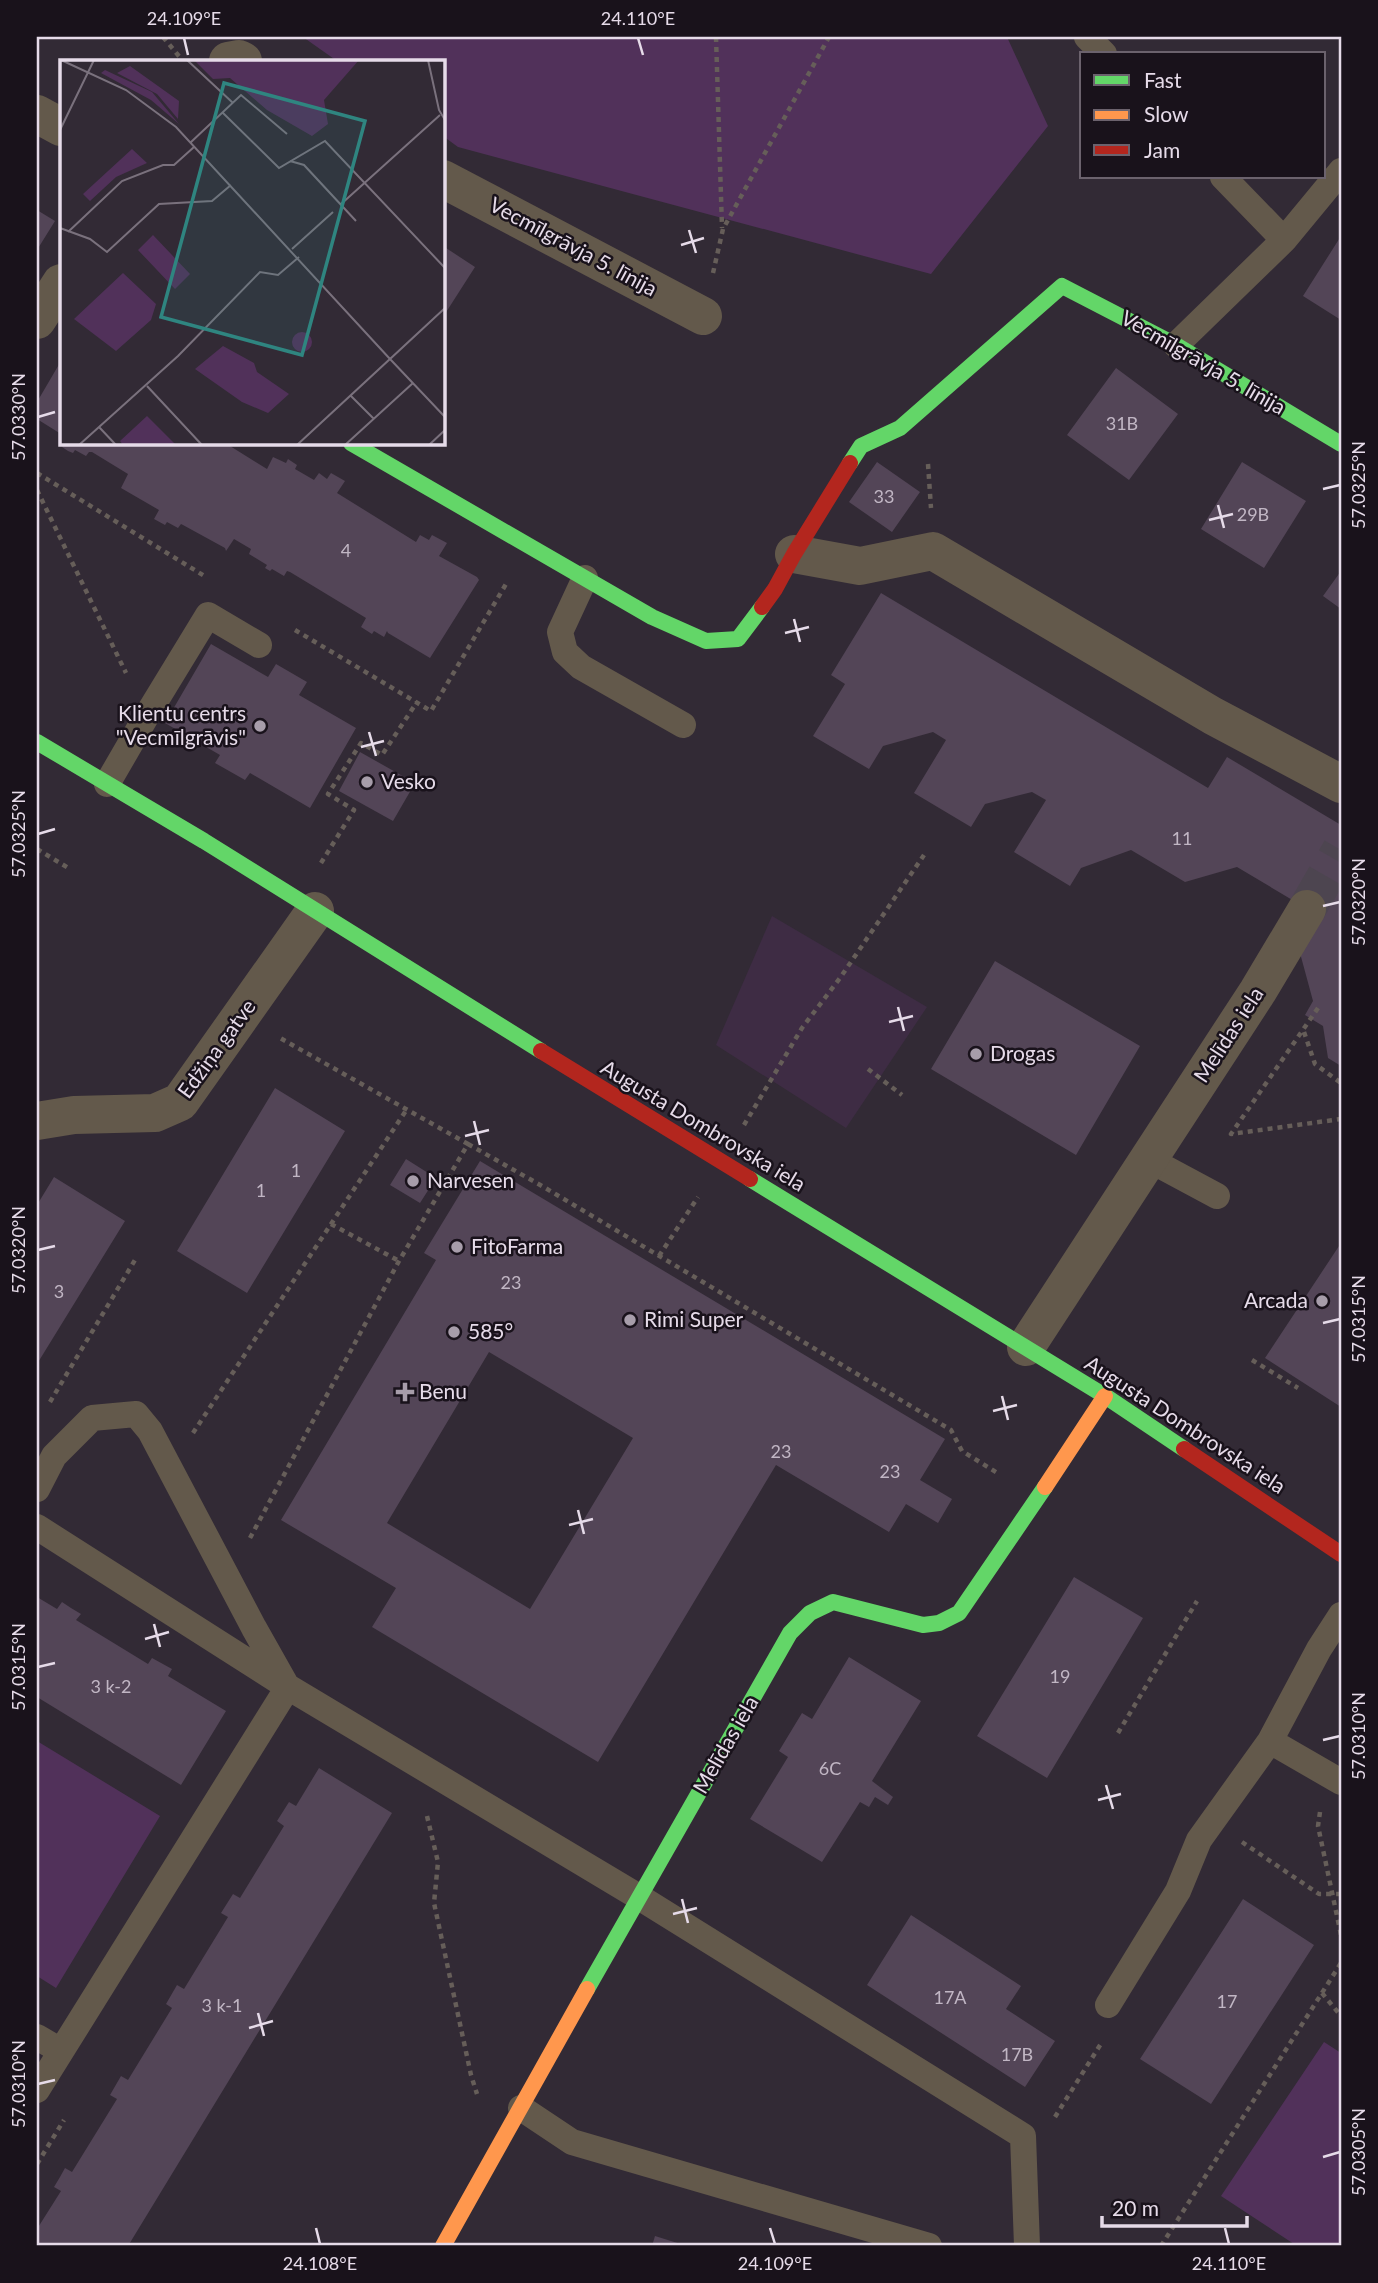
<svg xmlns="http://www.w3.org/2000/svg" width="1378" height="2283" viewBox="0 0 1378 2283" font-family="Lato,sans-serif">
  <style>
    .built { fill: #3e2c44 }
    .green { fill: #51315a }
    .building { fill: #534557; fill-rule: evenodd }
    .lines { fill: none; stroke-linecap: round; stroke-linejoin: round }
    .street-tunnel { stroke: #4d4550; stroke-width: 38; stroke-dasharray: 38 19; stroke-linecap: butt }
    .path { stroke: #665e59; stroke-width: 4.5; stroke-dasharray: 5 5; stroke-linecap: butt }
    .lane { stroke: #63594b; stroke-width: 26 }
    .street { stroke: #63594b; stroke-width: 38 }
    .fast { stroke: #63d668; stroke-width: 16 }
    .slow { stroke: #ff974d; stroke-width: 16 }
    .jam { stroke: #b3261e; stroke-width: 16 }
    .ticks { fill: none; stroke: #e6dbe9; stroke-width: 2.5 }
    .poi-dot { fill: #a79daa; stroke: #19121b; stroke-width: 2.5 }
    .labels { text-anchor: middle; stroke-width: 5; stroke-linejoin: round; paint-order: stroke }
    .number-label { font-size: 18px; fill: #c1b6c4 }
    .street-label { font-size: 21px; fill: #e6dbe9; stroke: #19121b }
    .poi-label { font-size: 21px; fill: #e6dbe9; stroke: #19121b; text-anchor: start }
    .inset-road { fill: none; stroke: #7a717d; stroke-width: 2 }
    .view { fill: #2f8580; fill-opacity: 0.15; stroke: #2f8580; stroke-width: 3.5 }
    .inset-edge { fill: none; stroke: #e6dbe9; stroke-width: 3.5 }
    .neatline { fill: none; stroke: #e6dbe9; stroke-width: 2.5 }
    .ticks-label { font-size: 18px; text-anchor: middle; fill: #e6dbe9 }
  </style>
  <rect width="100%" height="100%" fill="#322a35"/>
  <!-- built -->
  <path class="built" d="M 772,916 L 927,1007 L 846,1128 L 716,1045 Z"/>
  <!-- green -->
  <path class="green" d="M 303,37 L 1007,37 L 1048,126 L 931,274 L 458,147 L 443,136 L 443,61 L 337,61 Z
    M 37,1741 L 160,1816 L 56,1988 L 37,1976 Z
    M 1324,2042 L 1341,2053 L 1341,2246 L 1297,2246 L 1221,2196 Z"/>
  <!-- building -->
  <path class="building" d="M 37,210 L 55,221 L 37,250 Z
    M 1341,236 L 1341,320 L 1303,296 Z
    M 443,246 L 475,267 L 443,317 Z
    M 61,361 L 61,434 L 37,419 L 37,402 Z
    M 1116,368 L 1178,414 L 1129,480 L 1067,435 Z
    M 65,443 L 232,443 L 230,446 L 267,469 L 273,457 L 286,463 L 288,459 L 297,465 L 295,469 L 314,480 L 319,473 L 327,479 L 331,473 L 345,481 L 337,493 L 416,542 L 420,535 L 429,540 L 432,535 L 447,543 L 439,556 L 477,577 L 479,580 L 430,658 L 388,633 L 387,631 L 384,637 L 374,631 L 372,634 L 361,627 L 366,618 L 290,572 L 287,571 L 284,576 L 272,569 L 270,571 L 265,568 L 267,565 L 249,554 L 251,549 L 234,539 L 226,551 L 225,548 L 183,525 L 181,524 L 178,528 L 167,522 L 165,525 L 154,519 L 159,510 L 121,488 L 128,474 L 92,452 L 89,452 L 86,456 L 75,450 L 73,453 L 68,451 L 62,447 Z
    M 877,462 L 920,492 L 892,532 L 849,502 Z
    M 1242,462 L 1306,501 L 1264,568 L 1201,529 Z
    M 1341,571 L 1341,609 L 1323,596 Z
    M 881,593 L 1208,788 L 1227,757 L 1341,825 L 1341,1066 L 1328,1058 L 1323,1026 L 1305,1015 L 1313,1001 L 1300,953 L 1321,917 L 1237,867 L 1185,882 L 1131,850 L 1081,868 L 1070,886 L 1014,852 L 1046,800 L 1032,792 L 985,804 L 971,827 L 914,793 L 946,740 L 933,732 L 883,746 L 869,769 L 813,736 L 845,684 L 831,675 Z
    M 211,644 L 268,677 L 276,664 L 307,682 L 299,695 L 356,728 L 310,808 L 250,773 L 245,780 L 215,763 L 220,755 L 165,723 Z
    M 360,752 L 415,783 L 393,821 L 339,791 Z
    M 995,961 L 1140,1046 L 1076,1155 L 931,1069 Z
    M 275,1088 L 345,1131 L 247,1293 L 177,1251 Z
    M 406,1159 L 436,1178 L 420,1203 L 390,1185 Z
    M 480,1161 L 945,1439 L 920,1480 L 952,1499 L 938,1523 L 906,1504 L 889,1532 L 776,1465 L 598,1762 L 372,1627 L 396,1588 L 281,1520 L 436,1260 L 424,1253 ZM 489,1352 L 633,1438 L 530,1609 L 387,1523 Z
    M 54,1177 L 125,1221 L 37,1364 L 37,1205 Z
    M 1341,1243 L 1341,1407 L 1265,1358 Z
    M 1074,1577 L 1143,1618 L 1047,1778 L 977,1736 Z
    M 37,1597 L 57,1609 L 62,1602 L 71,1608 L 81,1614 L 76,1620 L 148,1664 L 152,1658 L 172,1669 L 168,1676 L 226,1711 L 181,1785 L 37,1697 Z
    M 849,1657 L 921,1701 L 872,1781 L 893,1797 L 888,1805 L 875,1797 L 869,1807 L 860,1802 L 822,1862 L 750,1819 L 788,1757 L 779,1751 L 802,1713 L 812,1719 Z
    M 319,1768 L 392,1813 L 128,2246 L 37,2246 L 37,2229 L 61,2191 L 54,2187 L 60,2177 L 65,2168 L 72,2172 L 117,2099 L 110,2095 L 121,2076 L 128,2080 L 172,2008 L 166,2004 L 177,1985 L 184,1989 L 228,1917 L 221,1913 L 233,1894 L 240,1898 L 284,1826 L 277,1821 L 289,1802 L 296,1806 Z
    M 1243,1899 L 1314,1945 L 1211,2104 L 1140,2059 Z
    M 911,1915 L 1021,1986 L 1006,2009 L 1055,2041 L 1025,2087 L 867,1985 Z
    M 655,2236 L 687,2246 L 652,2246 Z"/>
  <g class="lines">
    <!-- street-tunnel -->
    <path class="street-tunnel" d="M 1307,909 L 1341,850"/>
    <!-- path -->
    <path class="path" d="M 163,37 L 183,61
      M 716,37 L 722,228
      M 713,273 L 723,229 L 829,37
      M 928,464 L 931,508
      M 37,473 L 206,577
      M 37,490 L 126,673
      M 295,630 L 431,711 L 506,584
      M 37,849 L 70,869
      M 321,863 L 354,810 L 328,794 L 361,743 L 382,755 L 417,702
      M 1318,1008 L 1231,1134 L 1341,1119
      M 1304,1032 L 1315,1064 L 1341,1083
      M 868,1069 L 902,1095
      M 744,1125 L 802,1028 L 840,978 L 924,855
      M 468,1144 L 542,1186 L 951,1430 L 962,1451 L 999,1474
      M 331,1224 L 399,1261
      M 659,1256 L 698,1197
      M 1252,1360 L 1298,1388
      M 50,1402 L 135,1260
      M 193,1433 L 407,1109
      M 250,1538 L 399,1261 L 468,1144 L 280,1038
      M 1118,1733 L 1197,1601
      M 1320,1812 L 1318,1826 L 1341,1935
      M 427,1816 L 438,1862 L 434,1903 L 471,2075 L 477,2094
      M 1242,1842 L 1319,1894 L 1341,1894
      M 1322,1993 L 1341,2016
      M 1055,2117 L 1102,2042
      M 37,2164 L 64,2120
      M 1161,2246 L 1341,1963"/>
    <!-- lane -->
    <path class="lane" d="M 1087,37 L 1104,54
      M 1284,240 L 1341,171
      M 1176,345 L 1284,240 L 1223,177
      M 585,578 L 560,632 L 565,652 L 581,667 L 683,725
      M 107,784 L 147,715 L 208,615 L 259,645
      M 1148,1159 L 1217,1196
      M 37,1489 L 54,1456 L 92,1418 L 136,1414 L 150,1431 L 254,1628 L 285,1683
      M 37,1527 L 288,1687 L 639,1897 L 1023,2136 L 1027,2246
      M 1270,1741 L 1341,1782
      M 1108,2005 L 1178,1891 L 1199,1840 L 1270,1741 L 1319,1649 L 1341,1615
      M 37,2037 L 61,2051
      M 37,2090 L 288,1687
      M 521,2108 L 572,2142 L 929,2246"/>
    <!-- street -->
    <path class="street" d="M 228,61 L 239,59 L 243,61
      M 37,114 L 61,127
      M 443,179 L 703,316
      M 37,320 L 61,283
      M 794,554 L 860,566 L 933,551 L 1213,716 L 1341,784
      M 37,1121 L 74,1115 L 155,1113 L 180,1102 L 315,911
      M 1026,1347 L 1258,991 L 1307,909"/>
    <!-- fast -->
    <path class="fast" d="M 351,443 L 652,617 L 706,641 L 738,639 L 762,607
      M 850,463 L 861,446 L 900,428 L 1062,286 L 1176,345 L 1341,444
      M 37,742 L 204,841 L 541,1051
      M 750,1179 L 1105,1396 L 1184,1449
      M 587,1989 L 790,1633 L 810,1613 L 833,1602 L 923,1625 L 939,1623 L 959,1613 L 1045,1487"/>
    <!-- slow -->
    <path class="slow" d="M 1045,1487 L 1105,1396
      M 443,2246 L 587,1989"/>
    <!-- jam -->
    <path class="jam" d="M 762,607 L 775,589 L 794,554 L 850,463
      M 541,1051 L 750,1179
      M 1184,1449 L 1341,1554"/>
  </g>
  <!-- ticks -->
  <path class="ticks" d="M 184,38 L 188,55M 638,38 L 643,55M 689,230 L 696,253M 681,245 L 704,238M 38,417 L 55,412M 1323,489 L 1340,485M 1218,505 L 1224,528M 1209,520 L 1233,514M 794,619 L 800,642M 785,633 L 809,627M 369,732 L 376,756M 361,747 L 384,741M 38,834 L 55,829M 1323,906 L 1340,902M 898,1007 L 904,1031M 889,1022 L 913,1016M 474,1121 L 480,1145M 465,1136 L 489,1130M 38,1250 L 55,1246M 1323,1323 L 1340,1319M 1002,1396 L 1008,1420M 993,1411 L 1017,1405M 578,1510 L 584,1534M 569,1525 L 593,1519M 154,1624 L 160,1647M 145,1639 L 169,1632M 38,1667 L 55,1663M 1323,1740 L 1340,1736M 1106,1785 L 1113,1809M 1098,1800 L 1121,1794M 682,1899 L 688,1923M 673,1914 L 697,1908M 258,2013 L 264,2036M 249,2028 L 273,2021M 38,2084 L 55,2080M 1323,2157 L 1340,2152M 316,2228 L 320,2244M 770,2228 L 775,2244M 1225,2228 L 1229,2244"/>
  <!-- markers -->
  <g class="poi-dot">
    <circle cx="260" cy="726" r="7"/>
    <circle cx="367" cy="782" r="7"/>
    <circle cx="976" cy="1054" r="7"/>
    <circle cx="413" cy="1181" r="7"/>
    <circle cx="457" cy="1247" r="7"/>
    <circle cx="1322" cy="1301" r="7"/>
    <circle cx="630" cy="1320" r="7"/>
    <circle cx="454" cy="1332" r="7"/>
    <path d="M401.5 1381.5h7v7h7v7h-7v7h-7v-7h-7v-7h7z"/>
  </g>
  <g class="labels">
    <!-- number labels -->
    <g class="number-label">
      <text x="1122" y="430">31B</text>
      <text x="884" y="503">33</text>
      <text x="1253" y="521">29B</text>
      <text x="346" y="557">4</text>
      <text x="1182" y="845">11</text>
      <text x="296" y="1177">1</text>
      <text x="261" y="1197">1</text>
      <text x="511" y="1289">23</text>
      <text x="59" y="1298">3</text>
      <text x="781" y="1458">23</text>
      <text x="890" y="1478">23</text>
      <text x="1060" y="1683">19</text>
      <text x="111" y="1693">3 k-2</text>
      <text x="830" y="1775">6C</text>
      <text x="950" y="2004">17A</text>
      <text x="1227" y="2008">17</text>
      <text x="222" y="2012">3 k-1</text>
      <text x="1017" y="2061">17B</text>
    </g>
    <!-- street labels -->
    <g class="street-label">
      <text transform="translate(573 247) rotate(28)" y="7">Vecmīlgrāvja 5. līnija</text>
      <text transform="translate(1203 363) rotate(30)" y="7">Vecmīlgrāvja 5. līnija</text>
      <text transform="translate(1229 1035) rotate(-57)" y="7">Melīdas iela</text>
      <text transform="translate(217 1049) rotate(-54)" y="7">Edžiņa gatve</text>
      <text transform="translate(703 1126) rotate(31)" y="7">Augusta Dombrovska iela</text>
      <text transform="translate(1185 1425) rotate(33)" y="7">Augusta Dombrovska iela</text>
      <text transform="translate(726 1745) rotate(-60)" y="7">Melīdas iela</text>
    </g>
    <!-- poi labels -->
    <g class="poi-label">
      <text x="246" y="721" text-anchor="end">Klientu centrs<tspan x="246" dy="24">"Vecmīlgrāvis"</tspan></text>
      <text x="381" y="789">Vesko</text>
      <text x="990" y="1061">Drogas</text>
      <text x="427" y="1188">Narvesen</text>
      <text x="471" y="1254">FitoFarma</text>
      <text x="1308" y="1308" text-anchor="end">Arcada</text>
      <text x="644" y="1327">Rimi Super</text>
      <text x="468" y="1339">585°</text>
      <text x="419" y="1399">Benu</text>
    </g>
  </g>
  <!-- overview -->
  <g transform="translate(60 60)">
    <rect width="385" height="385" fill="#322a35"/>
    <path d="M 134,0 L 299,0 L 264,40 L 268,64 L 252,76 L 207,50 L 170,18 L 153,19 ZM 70,6 L 119,41 L 118,59 L 97,34 L 57,13 ZM 45,10 L 92,32 L 119,64 L 91,40 L 41,13 ZM 72,89 L 87,103 L 56,117 L 30,141 L 23,134 ZM 93,175 L 130,214 L 115,229 L 78,190 ZM 63,213 L 96,244 L 91,260 L 56,291 L 14,259 ZM232 282a10 10 0 1 1 20 0a10 10 0 1 1-20 0ZM 163,286 L 194,303 L 197,312 L 229,334 L 208,353 L 182,342 L 135,309 ZM 87,356 L 116,385 L 63,385 L 60,381 Z" fill="#51315a"/>
    <path class="inset-road" d="M 1,0 L 66,30 L 116,67 L 330,299 L 385,248M 127,0 L 173,43M 368,0 L 379,50 L 385,60M 163,53 L 219,108 L 265,81 L 385,208M 0,70 L 34,0M 130,83 L 181,35 L 227,74M 230,101 L 244,105 L 296,161M 280,145 L 380,55M 0,168 L 30,179 L 47,192 L 99,144 L 152,141 L 171,125M 8,172 L 62,121 L 103,105 L 114,105 L 134,87M 232,189 L 273,152M 87,326 L 142,385M 291,336 L 314,359M 39,367 L 56,385M 19,385 L 118,296 L 200,212 L 218,215 L 239,197M 237,385 L 330,299 L 385,357M 285,385 L 353,323M 369,385 L 385,370"/>
    <path class="view" d="M 164,23 L 305,61 L 242,295 L 101,257 Z"/>
    <rect width="385" height="385" class="inset-edge"/>
  </g>
  <!-- border -->
  <rect width="1378" height="2283" fill="none" stroke="#19121b" stroke-width="77"/>
  <!-- legend -->
  <rect x="1080" y="52" width="245" height="126" fill="#19121b" stroke="#6b626d" stroke-width="2"/>
  <rect x="1094" y="75" width="35" height="10" fill="#63d668" stroke="#6b626d" stroke-width="2"/>
  <text x="1144" y="88" font-size="21" fill="#e6dbe9">Fast</text>
  <rect x="1094" y="110" width="35" height="10" fill="#ff974d" stroke="#6b626d" stroke-width="2"/>
  <text x="1144" y="122" font-size="21" fill="#e6dbe9">Slow</text>
  <rect x="1094" y="145" width="35" height="10" fill="#b3261e" stroke="#6b626d" stroke-width="2"/>
  <text x="1144" y="158" font-size="21" fill="#e6dbe9">Jam</text>
  <!-- scale -->
  <path d="M1102 2216v10h145v-10" fill="none" stroke="#e6dbe9" stroke-width="3.5"/>
  <text x="1112" y="2216" font-size="21" fill="#e6dbe9" stroke="#19121b" stroke-width="5" paint-order="stroke">20 m</text>
  <rect x="38" y="38" width="1302" height="2206" class="neatline"/>
  <g class="ticks-label">
    <text x="184" y="25">24.109°E</text>
    <text x="638" y="25">24.110°E</text>
    <text transform="translate(19 417) rotate(-90)" y="6">57.0330°N</text>
    <text transform="translate(1359 485) rotate(-90)" y="6">57.0325°N</text>
    <text transform="translate(19 834) rotate(-90)" y="6">57.0325°N</text>
    <text transform="translate(1359 902) rotate(-90)" y="6">57.0320°N</text>
    <text transform="translate(19 1250) rotate(-90)" y="6">57.0320°N</text>
    <text transform="translate(1359 1319) rotate(-90)" y="6">57.0315°N</text>
    <text transform="translate(19 1667) rotate(-90)" y="6">57.0315°N</text>
    <text transform="translate(1359 1736) rotate(-90)" y="6">57.0310°N</text>
    <text transform="translate(19 2084) rotate(-90)" y="6">57.0310°N</text>
    <text transform="translate(1359 2152) rotate(-90)" y="6">57.0305°N</text>
    <text x="320" y="2270">24.108°E</text>
    <text x="775" y="2270">24.109°E</text>
    <text x="1229" y="2270">24.110°E</text>
  </g>
</svg>
